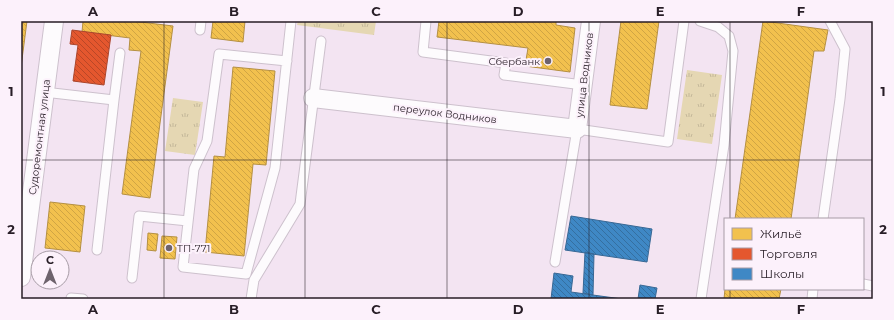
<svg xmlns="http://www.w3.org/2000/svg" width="894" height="320" viewBox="0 0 894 320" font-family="Montserrat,sans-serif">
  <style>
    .park { fill: url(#park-tufts) }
    .homes { fill: url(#homes-back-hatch); stroke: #b59042 }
    .shops { fill: url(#shops-back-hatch); stroke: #ab462c }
    .schools { fill: url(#schools-back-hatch); stroke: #386895 }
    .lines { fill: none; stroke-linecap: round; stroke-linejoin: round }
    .service-casing { stroke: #cdc1cd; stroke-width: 11 }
    .minor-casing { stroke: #cdc1cd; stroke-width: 20 }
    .service { stroke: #fdfbfd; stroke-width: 9 }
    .minor { stroke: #fdfbfd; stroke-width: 18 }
    .grid { fill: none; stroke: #271d26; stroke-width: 1; stroke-opacity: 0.55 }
    .poi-dot { fill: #6e636d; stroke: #fcf1fb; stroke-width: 1.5 }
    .labels { text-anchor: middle; stroke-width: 4; stroke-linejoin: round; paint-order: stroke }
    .poi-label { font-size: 10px; fill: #271d26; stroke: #fcf1fb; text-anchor: end }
    .street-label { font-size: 10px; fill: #271d26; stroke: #fcf1fb }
    .neatline { fill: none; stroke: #271d26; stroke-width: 1.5 }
    .grid-label { font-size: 13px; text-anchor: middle; font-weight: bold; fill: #271d26 }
  </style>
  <defs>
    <pattern id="park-tufts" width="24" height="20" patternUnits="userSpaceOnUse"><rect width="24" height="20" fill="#e5d7b3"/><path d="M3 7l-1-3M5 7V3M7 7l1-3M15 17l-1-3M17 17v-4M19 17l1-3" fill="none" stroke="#c4b89a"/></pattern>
    <pattern id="homes-back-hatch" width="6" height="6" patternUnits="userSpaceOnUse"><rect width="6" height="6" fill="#f2c14e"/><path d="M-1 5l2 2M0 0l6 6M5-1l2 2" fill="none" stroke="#d0a544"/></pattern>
    <pattern id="shops-back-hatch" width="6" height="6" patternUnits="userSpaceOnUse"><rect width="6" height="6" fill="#e4572e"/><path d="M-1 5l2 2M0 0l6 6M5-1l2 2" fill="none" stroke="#b94727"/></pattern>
    <pattern id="schools-back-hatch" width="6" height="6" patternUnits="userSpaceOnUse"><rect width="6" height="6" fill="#3f88c5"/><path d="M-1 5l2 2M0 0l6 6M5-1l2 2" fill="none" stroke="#356fa0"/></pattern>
  </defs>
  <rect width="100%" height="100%" fill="#f3e4f2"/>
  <!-- park -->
  <path class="park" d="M 298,21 L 376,21 L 374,35 L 297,25 Z
    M 687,70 L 722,75 L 712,144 L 677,139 Z
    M 173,98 L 203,102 L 195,155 L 165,151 Z"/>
  <!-- homes -->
  <path class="homes" d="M 21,21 L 27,21 L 21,67 Z
    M 83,21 L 132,21 L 173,26 L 150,198 L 122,194 L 141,51 L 129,50 L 130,38 L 82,32 Z
    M 213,21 L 245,21 L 243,42 L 211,38 Z
    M 439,21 L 556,21 L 556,25 L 575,28 L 570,72 L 525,66 L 528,48 L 437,37 Z
    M 621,21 L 659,21 L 647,109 L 610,105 Z
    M 763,21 L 828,30 L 824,51 L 814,51 L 791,219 L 735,219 Z
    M 233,67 L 275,71 L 266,165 L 253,164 L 244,256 L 205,252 L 214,156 L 225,157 Z
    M 50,202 L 85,206 L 80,252 L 45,248 Z
    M 148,233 L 158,234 L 156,251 L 147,250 Z
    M 162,236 L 177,237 L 175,259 L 160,258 Z
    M 725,289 L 781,289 L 779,299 L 724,299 Z"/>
  <!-- shops -->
  <path class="shops" d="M 72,30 L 111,35 L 104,85 L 73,81 L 78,45 L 70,44 Z"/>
  <!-- schools -->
  <path class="schools" d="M 571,216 L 652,229 L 647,262 L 565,250 Z
    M 585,252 L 594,254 L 593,295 L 583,293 Z
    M 554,273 L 573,276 L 571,292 L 622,299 L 551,299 Z
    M 640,285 L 657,288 L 655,299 L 638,299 Z"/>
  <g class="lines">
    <defs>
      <path id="service" d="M 426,21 L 423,52 L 506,63 L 504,75 L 583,85
        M 700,21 L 718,27 L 729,36 L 733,51 L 724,145 L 701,299
        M 200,30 L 201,21
        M 287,61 L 219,54 L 207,141 L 194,169 L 183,267 L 246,274 L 275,168 L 291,21
        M 44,92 L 114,100 L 97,250
        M 114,100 L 120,53
        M 823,219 L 840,99 L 845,49 L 830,21
        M 555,262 L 577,129 L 668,142 L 684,21
        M 132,278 L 139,216 L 188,221
        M 863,284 L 873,286
        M 71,298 L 83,299
        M 251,299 L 254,280 L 300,204 L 321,41
        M 812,299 L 813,289"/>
      <path id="minor" d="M 313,98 L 577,129 L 591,21
        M 21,277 L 54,21"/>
    </defs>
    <!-- service casing -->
    <use href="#service" class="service-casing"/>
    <!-- minor casing -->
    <use href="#minor" class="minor-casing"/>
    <!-- service -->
    <use href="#service" class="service"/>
    <!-- minor -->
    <use href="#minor" class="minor"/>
  </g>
  <!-- grid -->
  <path class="grid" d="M 164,21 L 164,299M 305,21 L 305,299M 447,21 L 447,299M 589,21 L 589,299M 730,21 L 730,219M 21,160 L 873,160M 730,289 L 730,299"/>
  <!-- markers -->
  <g class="poi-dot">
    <circle cx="548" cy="61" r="4"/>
    <circle cx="169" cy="248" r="4"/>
  </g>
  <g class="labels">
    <!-- poi labels -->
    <g class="poi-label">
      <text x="540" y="65">Сбербанк</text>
      <text x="177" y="252" text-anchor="start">ТП-771</text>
    </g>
    <!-- street labels -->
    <g class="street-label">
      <text transform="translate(584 75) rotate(-83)" y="4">улица Водников</text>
      <text transform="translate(445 113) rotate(7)" y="4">переулок Водников</text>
      <text transform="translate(39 137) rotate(-83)" y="4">Судоремонтная улица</text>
    </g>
  </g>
  <!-- border -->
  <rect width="894" height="320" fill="none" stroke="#fcf1fb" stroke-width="44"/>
  <!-- legend -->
  <rect x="724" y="218" width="140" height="72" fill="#fcf1fb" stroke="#a79ca6"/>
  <rect x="732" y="228" width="20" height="12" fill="#f2c14e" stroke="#a79ca6"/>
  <text x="760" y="238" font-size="12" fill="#271d26">Жильё</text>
  <rect x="732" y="248" width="20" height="12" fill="#e4572e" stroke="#a79ca6"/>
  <text x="760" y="258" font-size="12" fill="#271d26">Торговля</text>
  <rect x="732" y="268" width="20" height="12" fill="#3f88c5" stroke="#a79ca6"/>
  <text x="760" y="278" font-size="12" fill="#271d26">Школы</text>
  <!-- north arrow -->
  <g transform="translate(50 270)"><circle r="19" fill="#fcf1fb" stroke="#a79ca6"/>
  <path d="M0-3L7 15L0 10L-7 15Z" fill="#6e636d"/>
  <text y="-6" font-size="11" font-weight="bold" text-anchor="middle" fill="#271d26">С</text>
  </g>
  <rect x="22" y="22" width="850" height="276" class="neatline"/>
  <g class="grid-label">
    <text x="93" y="16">A</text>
    <text x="234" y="16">B</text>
    <text x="376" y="16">C</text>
    <text x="518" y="16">D</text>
    <text x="660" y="16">E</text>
    <text x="801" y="16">F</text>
    <text x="11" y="96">1</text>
    <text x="883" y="96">1</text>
    <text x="11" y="234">2</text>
    <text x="883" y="234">2</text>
    <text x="93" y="314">A</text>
    <text x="234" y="314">B</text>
    <text x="376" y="314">C</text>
    <text x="518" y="314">D</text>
    <text x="660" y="314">E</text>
    <text x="801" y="314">F</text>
  </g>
</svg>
